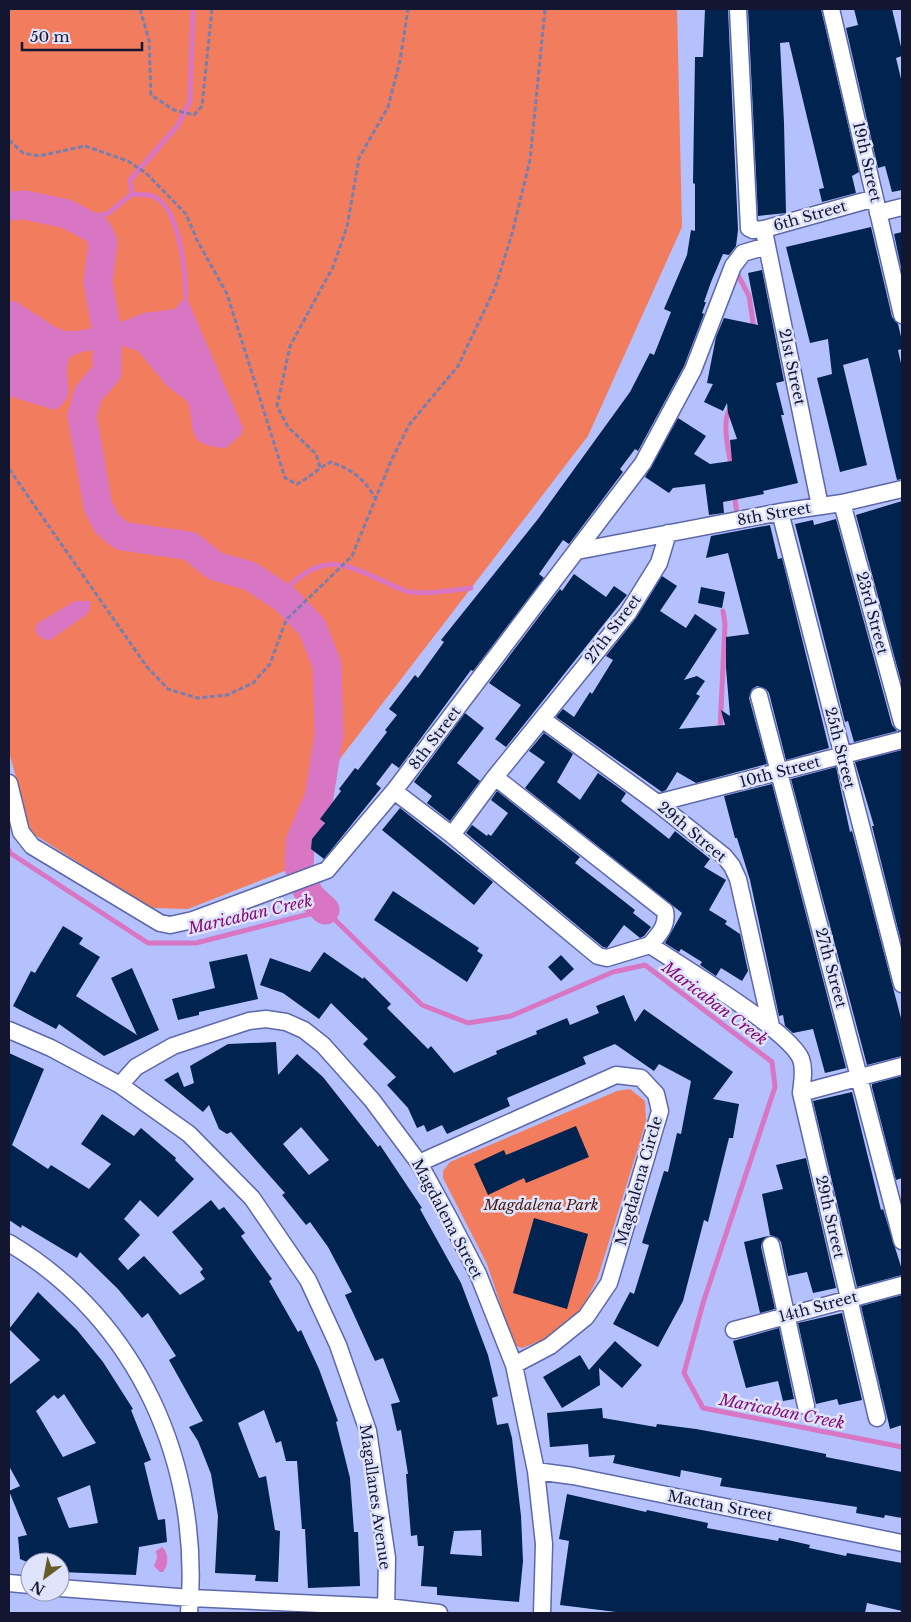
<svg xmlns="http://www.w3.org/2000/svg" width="911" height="1622" viewBox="0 0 911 1622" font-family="'Libre Baskerville',serif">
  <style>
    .green { fill: #f27c5e }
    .water { fill: #d876c3 }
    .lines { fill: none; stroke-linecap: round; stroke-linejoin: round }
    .stream { stroke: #d876c3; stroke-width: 5 }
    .river { stroke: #d876c3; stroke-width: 29 }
    .building { fill: #002350; fill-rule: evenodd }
    .minor-casing { stroke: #5d68ac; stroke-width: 19 }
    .path { stroke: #777fae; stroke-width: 3; stroke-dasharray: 5 2.5; stroke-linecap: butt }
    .minor { stroke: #fff; stroke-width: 16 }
    .labels { text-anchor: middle; stroke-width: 5; stroke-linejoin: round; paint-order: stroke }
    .street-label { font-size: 15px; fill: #131631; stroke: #dfe4fc }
    .park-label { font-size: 15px; font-style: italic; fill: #481a0e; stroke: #dfe4fc }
    .water-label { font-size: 16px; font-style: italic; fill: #860975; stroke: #dfe4fc }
  </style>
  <rect width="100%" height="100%" fill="#b5c1fd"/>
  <!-- green -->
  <path class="green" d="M 9,9 L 677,9 L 682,227 L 588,436 L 309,799 L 287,870 L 188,909 L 153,908 L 142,903 L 35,835 L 30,829 L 9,752 Z
    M 630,1089 L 645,1101 L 646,1122 L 598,1277 L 580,1313 L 550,1337 L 522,1348 L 514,1345 L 487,1264 L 443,1178 L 443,1171 L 450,1162 L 617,1091 Z"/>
  <!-- water -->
  <path class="water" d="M 186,296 L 243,428 L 241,435 L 226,448 C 184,446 196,429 188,402 L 167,386 L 138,351 L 122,346 L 82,352 L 70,357 C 60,379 81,396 54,410 L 9,396 L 9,302 L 15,301 L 57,328 L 67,331 L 77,331 L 118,323 L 144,313 L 175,309 Z
    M 75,601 L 90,601 L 90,609 L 87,614 L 50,640 C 42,640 38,637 35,630 L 38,623 Z
    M 162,1547 C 169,1553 169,1565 163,1572 L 160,1572 L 154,1566 L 157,1558 L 156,1551 Z"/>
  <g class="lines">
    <!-- stream -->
    <path class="stream" d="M 132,194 L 130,180 L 178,125 L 190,101 L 193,9
      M 67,214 L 92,216 L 107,214 L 132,194 C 138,195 146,194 152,196 C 180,205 185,271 186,296
      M 737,273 L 749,296 L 754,329
      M 731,467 C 729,450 720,420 732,405
      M 734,493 L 737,513
      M 285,599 L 286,589 C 323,552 343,563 385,582 C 393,585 402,591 410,592 C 429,595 452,590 471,588
      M 720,730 L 725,624 L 723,611
      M 9,850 L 10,853 L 148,943 L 196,943 L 325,910 L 422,1005 L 468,1023 L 511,1016 L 613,972 L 645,965 L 772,1062 L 775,1087 L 703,1303 L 684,1373 L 703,1408 L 902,1447"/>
    <!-- river -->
    <path class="river" d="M 9,206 L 25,205 L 67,214 L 97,230 L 103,242 L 98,282 L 107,333 L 107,372 L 88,394 L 82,416 L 98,506 L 107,524 L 122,536 L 190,546 L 215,566 L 250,576 L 285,599 L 312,627 L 327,665 L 329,734 L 319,797 L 300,842 L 299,868 L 309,895 L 325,910"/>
  </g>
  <!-- building -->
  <path class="building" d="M 705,9 L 728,9 L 738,230 L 736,246 L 729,255 L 723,254 L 711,282 L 704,302 L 706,302 L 702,313 L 704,314 L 684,366 L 638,451 L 635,449 L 620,469 L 623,472 L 569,544 L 563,540 L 539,574 L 544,578 L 473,671 L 471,670 L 399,768 L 392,763 L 376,784 L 381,788 L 324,859 L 311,849 L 312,839 L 325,823 L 320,819 L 341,791 L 339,789 L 355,768 L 358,770 L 387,732 L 385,730 L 397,715 L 389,709 L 415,675 L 418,678 L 444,642 L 441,640 L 538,519 L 630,392 L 650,353 L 654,355 L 671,312 L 664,309 L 687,255 L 691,230 L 695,231 L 695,184 L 693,183 L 695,57 L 703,57 Z
    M 748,9 L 821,9 L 859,172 L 852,176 L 856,193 L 822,202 L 819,189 L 824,188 L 789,42 L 780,43 L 784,123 L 786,213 L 758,216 Z
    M 854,9 L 892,9 L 902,51 L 902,56 L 896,58 L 902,83 L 902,190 L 892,192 L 885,166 L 878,168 L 846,28 L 858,25 Z
    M 871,227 L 892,317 L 898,324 L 902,341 L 902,349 L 898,350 L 902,368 L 902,479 L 897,480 L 868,358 L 843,365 L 867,465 L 840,472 L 817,378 L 832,374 L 828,339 L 810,343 L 786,247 Z
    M 902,232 L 902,272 L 894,234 Z
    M 762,270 L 784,381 L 776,383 L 784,415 L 781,415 L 798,483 L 763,491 L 764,494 L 723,502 L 724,513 L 709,515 L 705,484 L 673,488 L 669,493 L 645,477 L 678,418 L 706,436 L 694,454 L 710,464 L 732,461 L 730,440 L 737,439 L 728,413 L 727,403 L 723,411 L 704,402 L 713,384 L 707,383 L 716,337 L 724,318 L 758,325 L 748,273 Z
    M 902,501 L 902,685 L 856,515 Z
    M 836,519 L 892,725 L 897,731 L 854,742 L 848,721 L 845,722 L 795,524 L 813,520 L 814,525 Z
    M 770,525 L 778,559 L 782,558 L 829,748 L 786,760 L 769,693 L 766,689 L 757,686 L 752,689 L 749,698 L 767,764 L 696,783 L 677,772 L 666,790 L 662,792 L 556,717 L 563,709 L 574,717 L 590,692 L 592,694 L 613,660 L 606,656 L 636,618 L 662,576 L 677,586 L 660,611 L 686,628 L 695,614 L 717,629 L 684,680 L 697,676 L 705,681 L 696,694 L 700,696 L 679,729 L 725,725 L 721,710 L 730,716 L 726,668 L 726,637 L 749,634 L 728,553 L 706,558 L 711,536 Z
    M 574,574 L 606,597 L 614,586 L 627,595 L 506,747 L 495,739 L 521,705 L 489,683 L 560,589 L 562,591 Z
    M 701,587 L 725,592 L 722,608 L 698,603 Z
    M 465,713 L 484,728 L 457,763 L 480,781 L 450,821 L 427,803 L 432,796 L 414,782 Z
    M 544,733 L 573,754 L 557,782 L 580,800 L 598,773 L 626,793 L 621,801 L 669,839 L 675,831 L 710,859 L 704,867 L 726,880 L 709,910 L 727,921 L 725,924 L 740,934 L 748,971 L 742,981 L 721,968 L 716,976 L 700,965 L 702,962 L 681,949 L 679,952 L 665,943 L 682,913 L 525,788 L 545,762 L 529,751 Z
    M 902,750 L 902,945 L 872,826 L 874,826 L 855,762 Z
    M 836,767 L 850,832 L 852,831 L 902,1022 L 902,1056 L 867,1065 L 791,779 Z
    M 772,784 L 846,1068 L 825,1073 L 813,1029 L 793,1033 L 785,1026 L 783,1015 L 779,1016 L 750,880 L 737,838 L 735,838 L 724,796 Z
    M 497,791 L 580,857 L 575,863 L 635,910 L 633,913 L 651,927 L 644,936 L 640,938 L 624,925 L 607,948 L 603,947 L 466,833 L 472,825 L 487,836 L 488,834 L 491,836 L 508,813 L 491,800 Z
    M 400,808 L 493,882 L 474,905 L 382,830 Z
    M 393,891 L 479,948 L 477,951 L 483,955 L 467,982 L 374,920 Z
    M 63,926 L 83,938 L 79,944 L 100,957 L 76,996 L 137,1035 L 111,978 L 132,968 L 159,1030 L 104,1056 L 59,1024 L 56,1029 L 13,1006 L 31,971 L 35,973 Z
    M 324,952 L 363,979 L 364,977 L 391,1004 L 387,1008 L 428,1049 L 431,1046 L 454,1073 L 497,1054 L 496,1051 L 537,1034 L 536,1031 L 567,1018 L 570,1025 L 599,1013 L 596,1006 L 624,995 L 635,1022 L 644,1009 L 733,1072 L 713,1099 L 739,1104 L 733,1138 L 729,1138 L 708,1222 L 704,1220 L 683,1301 L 658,1347 L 613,1324 L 630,1292 L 634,1294 L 649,1245 L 642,1243 L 664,1171 L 668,1172 L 677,1133 L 681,1134 L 691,1081 L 659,1064 L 654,1071 L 615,1044 L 583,1057 L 586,1064 L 507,1098 L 510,1106 L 447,1134 L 442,1125 L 427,1132 L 424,1125 L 417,1128 L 408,1108 L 387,1085 L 396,1077 L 363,1044 L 368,1039 L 331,1003 L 319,1019 L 283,993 L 260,985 L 270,958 L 310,972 Z
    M 247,954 L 258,999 L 199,1012 L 199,1015 L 178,1020 L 172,999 L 215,988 L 209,962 Z
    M 561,955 L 574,969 L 561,981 L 548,967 Z
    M 276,1042 L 278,1075 L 297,1054 L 323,1077 L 378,1147 L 380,1145 L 422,1208 L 420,1209 L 461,1283 L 488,1355 L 498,1396 L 492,1398 L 497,1425 L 508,1423 L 512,1438 L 521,1516 L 523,1561 L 519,1602 L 437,1595 L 437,1587 L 421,1586 L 424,1546 L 418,1546 L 417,1535 L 411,1536 L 406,1474 L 408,1474 L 401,1430 L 397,1431 L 391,1404 L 400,1402 L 383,1358 L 375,1361 L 345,1295 L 352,1292 L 328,1247 L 310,1222 L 306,1225 L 282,1195 L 285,1193 L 231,1132 L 227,1134 L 219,1129 L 209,1105 L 203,1112 L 164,1080 L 178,1072 L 184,1087 L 194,1083 L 190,1066 L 228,1044 ZM 301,1127 L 329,1160 L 309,1175 L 283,1144 ZM 481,1530 L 482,1556 L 450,1554 L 454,1531 Z
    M 9,1053 L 44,1069 L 12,1145 L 48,1169 L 51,1165 L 89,1189 L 111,1164 L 81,1144 L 102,1114 L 134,1136 L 141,1128 L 176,1158 L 175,1160 L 194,1179 L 158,1217 L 140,1200 L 124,1219 L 140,1235 L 118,1259 L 128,1270 L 144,1256 L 180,1295 L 205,1279 L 200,1272 L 203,1269 L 172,1232 L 211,1200 L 219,1210 L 224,1207 L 245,1233 L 241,1236 L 272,1279 L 269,1281 L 298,1332 L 301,1330 L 319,1369 L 338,1421 L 336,1422 L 350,1478 L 354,1532 L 358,1532 L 360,1586 L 308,1588 L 305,1529 L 302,1529 L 297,1461 L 286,1461 L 281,1441 L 276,1443 L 264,1410 L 238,1423 L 259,1478 L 266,1476 L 275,1530 L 280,1531 L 278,1582 L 255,1581 L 256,1575 L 215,1573 L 218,1516 L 211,1474 L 198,1441 L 189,1427 L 203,1421 L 169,1360 L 176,1356 L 148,1313 L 142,1318 L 118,1289 L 80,1252 L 77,1258 L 22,1225 L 21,1228 L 9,1220 Z
    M 902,1076 L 902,1178 L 896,1180 L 872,1087 L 872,1084 Z
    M 852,1092 L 881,1210 L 883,1209 L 902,1270 L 902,1275 L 857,1287 L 813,1101 Z
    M 576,1126 L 589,1157 L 526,1183 L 524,1178 L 488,1195 L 474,1164 L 504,1150 L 506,1155 Z
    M 806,1158 L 836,1288 L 813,1293 L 807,1272 L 788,1276 L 781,1242 L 778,1238 L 770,1235 L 762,1194 L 783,1189 L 776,1165 Z
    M 534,1218 L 588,1234 L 567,1309 L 513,1293 Z
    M 768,1236 L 762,1242 L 761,1247 L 775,1309 L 760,1313 L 744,1242 Z
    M 38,1292 L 77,1330 L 103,1362 L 133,1409 L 131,1410 L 151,1460 L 144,1463 L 158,1520 L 165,1519 L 167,1542 L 139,1547 L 136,1575 L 60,1572 L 60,1562 L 27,1562 L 20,1559 L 18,1537 L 27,1535 L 9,1491 L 20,1486 L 9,1466 L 9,1385 L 40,1360 L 9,1329 ZM 64,1394 L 96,1443 L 63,1457 L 36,1411 L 54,1395 L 58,1399 ZM 90,1485 L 98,1523 L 69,1528 L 57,1498 Z
    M 902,1295 L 902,1425 L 890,1429 L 861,1306 Z
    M 842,1313 L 862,1400 L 839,1405 L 837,1399 L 816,1404 L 798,1323 Z
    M 779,1328 L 794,1399 L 783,1401 L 778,1381 L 746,1388 L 733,1341 Z
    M 615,1341 L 642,1365 L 622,1388 L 599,1368 L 600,1385 L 562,1408 L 543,1377 L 580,1355 L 589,1370 Z
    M 602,1408 L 603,1418 L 656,1427 L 657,1424 L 696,1429 L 762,1441 L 826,1454 L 826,1457 L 902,1472 L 902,1518 L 885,1515 L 884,1518 L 856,1513 L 857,1507 L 720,1486 L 722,1478 L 681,1470 L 680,1477 L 613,1463 L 615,1455 L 589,1457 L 588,1444 L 550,1447 L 547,1413 Z
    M 567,1494 L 646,1512 L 647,1510 L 708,1523 L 707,1528 L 778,1541 L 779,1538 L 810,1545 L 809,1548 L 846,1556 L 847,1553 L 902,1563 L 902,1611 L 867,1603 L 865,1613 L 624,1613 L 560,1605 L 569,1541 L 559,1539 Z"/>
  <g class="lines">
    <defs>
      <path id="minor" d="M 738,9 L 749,228 L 753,230 L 764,229 L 875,198
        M 831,9 L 902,315
        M 878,213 L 902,207
        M 765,236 L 820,506
        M 842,503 L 902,722
        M 780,512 L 902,984
        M 577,551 L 780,512 L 842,503 L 902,489
        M 759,696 L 902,1241
        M 542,719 L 657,803 L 724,856 L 732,866 L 738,879 L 771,1026
        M 495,777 L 665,911 C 668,926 659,934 650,945
        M 9,783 L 21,832 L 32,846 L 160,923 L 170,925 L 193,920 L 327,870 L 394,791 L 643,463 L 693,370 L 733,266 L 743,253 L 767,246
        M 394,791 L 452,835 L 598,956 L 607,958 L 650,945 C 681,966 789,1030 801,1059 C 805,1070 802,1082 801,1093 L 877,1418
        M 657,803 L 902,740
        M 452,835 L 495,777 L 628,613 L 659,563 L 668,533
        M 9,1030 L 51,1048 L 120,1085 L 189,1134 L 252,1198 L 308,1280 L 338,1345 L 368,1431 L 387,1558 L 386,1613
        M 120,1085 L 136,1067 L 173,1046 L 249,1021 L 266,1019 L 286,1022 L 304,1030 L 323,1045 L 372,1100 L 419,1163 L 448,1216 L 478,1274 L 514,1365 L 536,1471 L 544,1544 L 542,1613
        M 801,1093 L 902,1066
        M 419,1163 L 616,1075 L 641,1078 L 656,1094 L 660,1111 L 609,1283 L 586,1317 L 550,1346 L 514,1365
        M 9,1243 C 139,1320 202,1466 189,1613
        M 771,1245 L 806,1406
        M 734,1330 L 902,1285
        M 536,1471 L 573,1476 L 902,1543
        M 9,1583 L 30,1585
        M 60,1588 L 191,1598 L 387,1607 L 439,1613"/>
    </defs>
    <!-- minor casing -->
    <use href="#minor" class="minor-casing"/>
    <!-- path -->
    <path class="path" d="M 140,9 L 149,40 L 151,95 L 174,110 L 194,115 L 202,106 L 212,9
      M 9,140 L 23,153 L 39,156 L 85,146 L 128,161 L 146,173 L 186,214 L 197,240 L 227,294 L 285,478 L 297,484 C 309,478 318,468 331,462 C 352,470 364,478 375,498
      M 9,217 L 9,220
      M 320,467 L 316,454 L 288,427 L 277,406 L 290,346 L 333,267 L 347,227 L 359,158 L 388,107 L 400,61 L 408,9
      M 9,469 L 147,667 L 168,689 L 197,698 L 227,695 L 253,683 L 270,664 L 286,620 L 352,556 L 391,461 L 409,425 L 458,366 L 495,288 L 512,234 L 530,160 L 545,9"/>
    <!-- minor -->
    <use href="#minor" class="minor"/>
  </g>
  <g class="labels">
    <!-- street labels -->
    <g class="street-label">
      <text transform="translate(867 162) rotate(77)" y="5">19th Street</text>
      <text transform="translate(810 216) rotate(-16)" y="5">6th Street</text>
      <text transform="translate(792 367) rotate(78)" y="5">21st Street</text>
      <text transform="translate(774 514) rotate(-10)" y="5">8th Street</text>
      <text transform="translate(872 613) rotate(75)" y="5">23rd Street</text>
      <text transform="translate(613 629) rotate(-53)" y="5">27th Street</text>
      <text transform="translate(435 738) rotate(-53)" y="5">8th Street</text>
      <text transform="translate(840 748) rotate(76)" y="5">25th Street</text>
      <text transform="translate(780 772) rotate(-15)" y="5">10th Street</text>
      <text transform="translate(692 832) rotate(40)" y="5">29th Street</text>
      <text transform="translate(831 968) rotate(75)" y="5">27th Street</text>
      <text transform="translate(639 1181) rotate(-74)" y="5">Magdalena Circle</text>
      <text transform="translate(830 1217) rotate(77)" y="5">29th Street</text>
      <text transform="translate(447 1219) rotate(62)" y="5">Magdalena Street</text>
      <text transform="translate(818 1307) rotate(-15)" y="5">14th Street</text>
      <text transform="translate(375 1497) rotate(82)" y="5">Magallanes Avenue</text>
      <text transform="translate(720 1506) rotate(11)" y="5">Mactan Street</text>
    </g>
    <!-- park labels -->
    <g class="park-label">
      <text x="541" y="1210">Magdalena Park</text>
    </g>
    <!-- water labels -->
    <g class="water-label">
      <text transform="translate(250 914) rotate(-13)" y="6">Maricaban Creek</text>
      <text transform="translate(715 1003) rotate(37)" y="6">Maricaban Creek</text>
      <text transform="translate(782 1411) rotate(11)" y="6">Maricaban Creek</text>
    </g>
  </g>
  <!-- border -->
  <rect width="911" height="1622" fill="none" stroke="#131631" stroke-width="20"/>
  <!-- north arrow -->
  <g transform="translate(45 1577) rotate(212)"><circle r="24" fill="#dfe4fc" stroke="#8d92ab"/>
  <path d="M0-4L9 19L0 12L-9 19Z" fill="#675b28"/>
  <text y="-8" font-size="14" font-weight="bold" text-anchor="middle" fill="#131631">N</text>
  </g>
  <!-- scale -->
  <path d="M22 42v8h120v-8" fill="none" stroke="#131631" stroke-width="2.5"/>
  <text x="30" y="42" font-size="15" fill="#131631" stroke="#dfe4fc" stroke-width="4" paint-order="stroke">50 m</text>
</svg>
